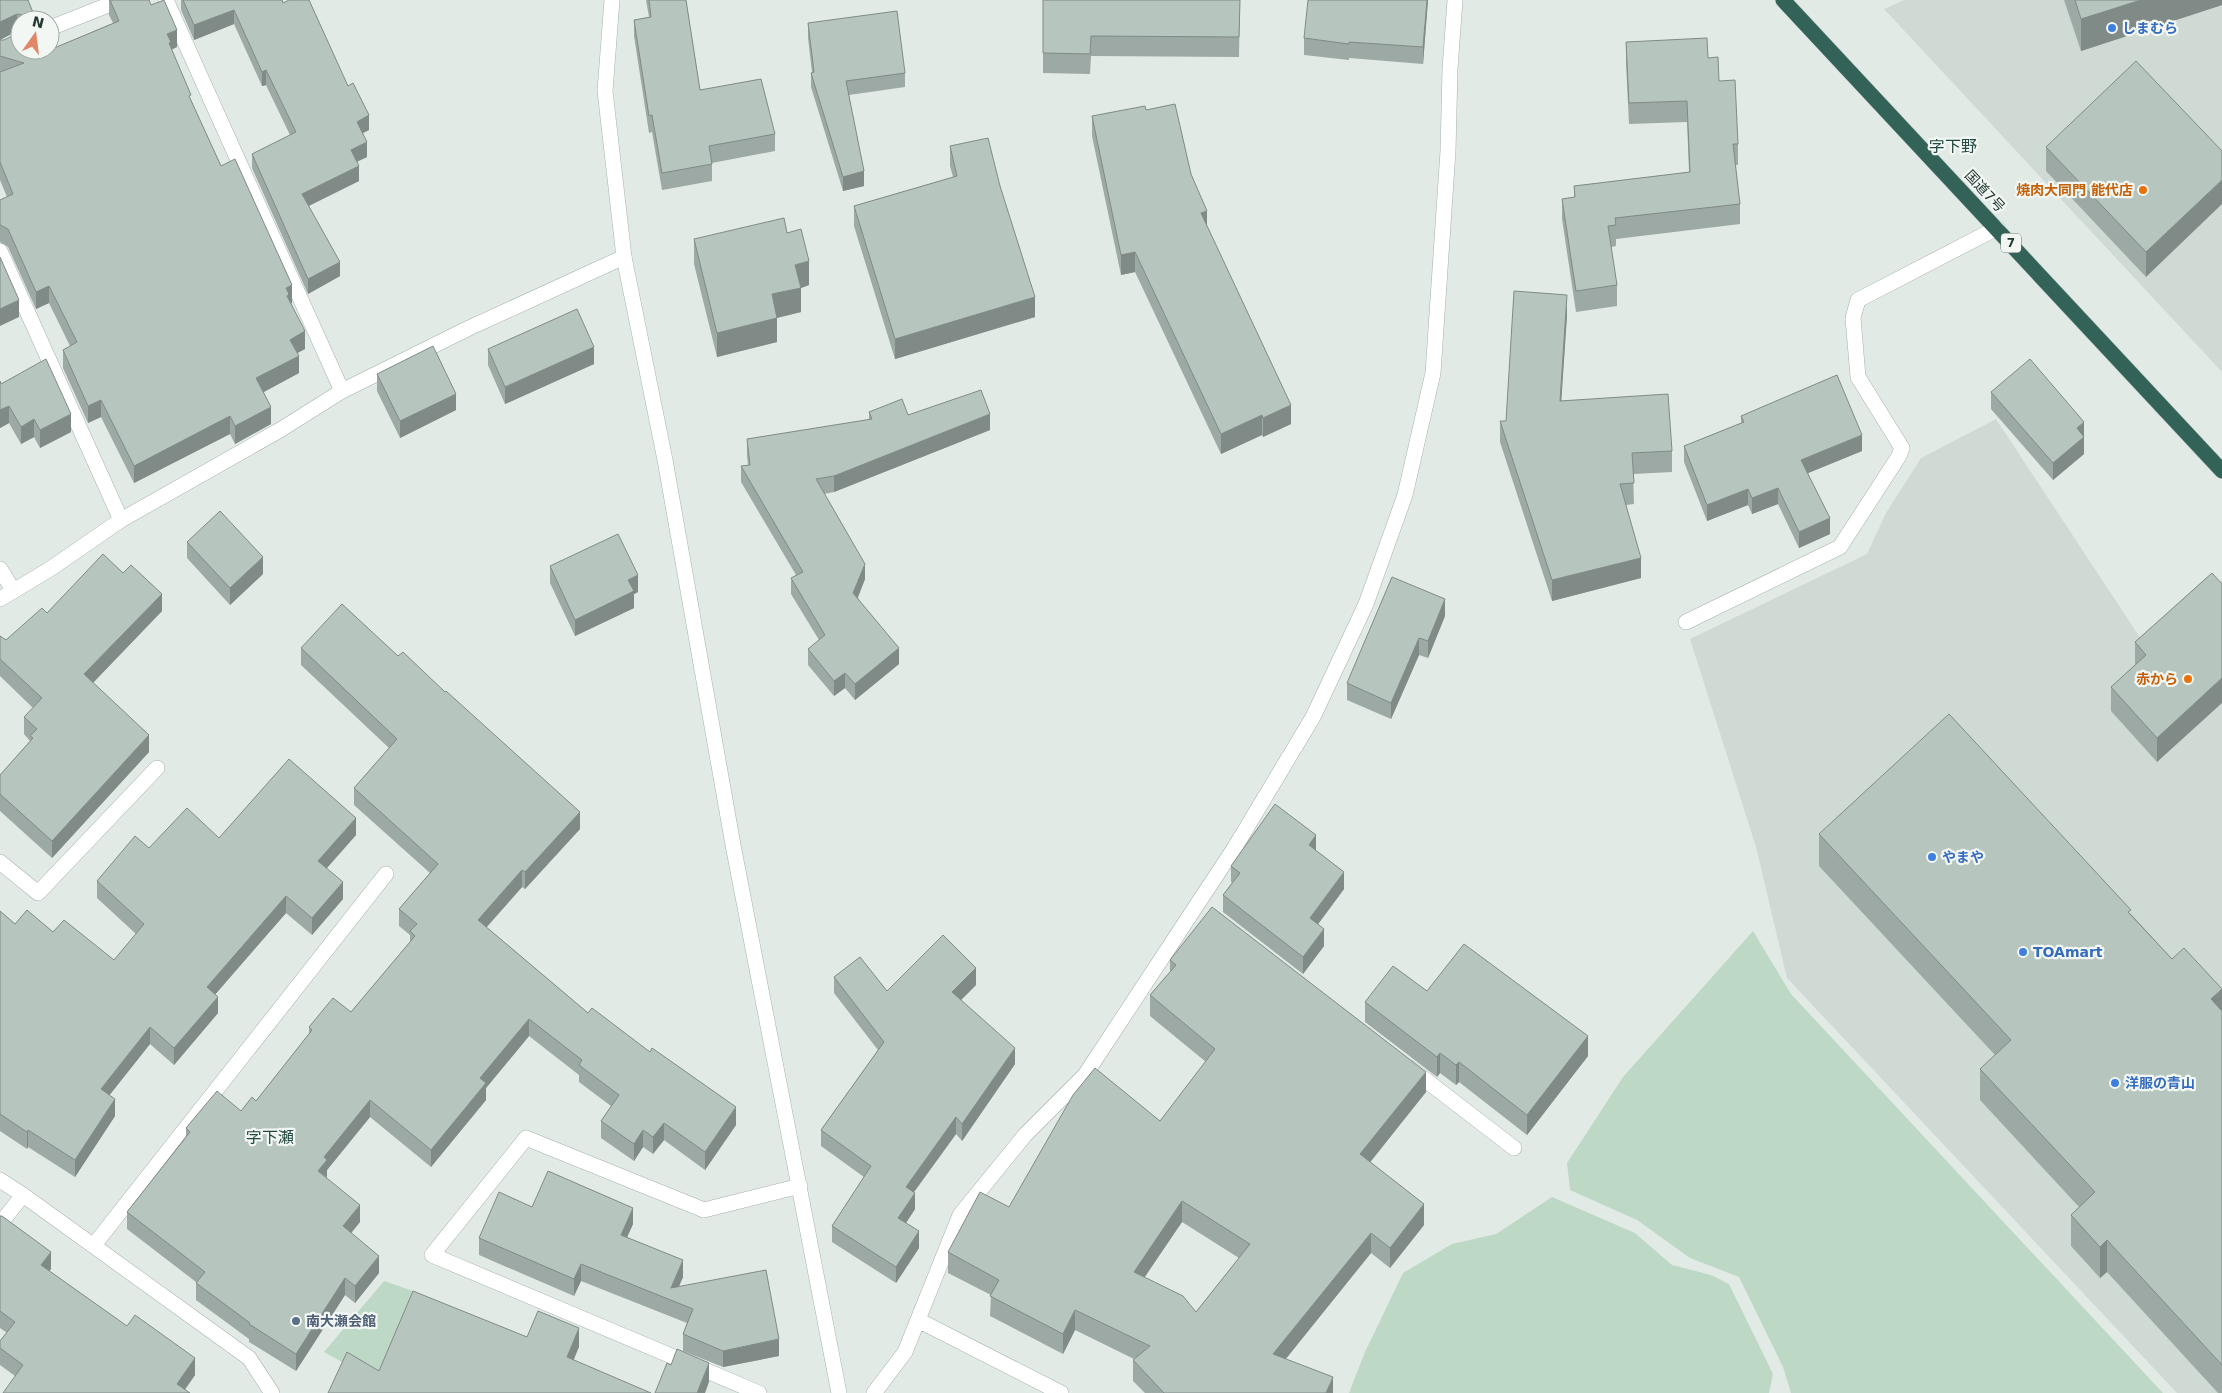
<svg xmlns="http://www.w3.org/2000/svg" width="2222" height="1393" viewBox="0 0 2222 1393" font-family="'DejaVu Sans','Noto Sans JP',sans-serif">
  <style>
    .built { fill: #d0dad5 }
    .green { fill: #bdd9c5 }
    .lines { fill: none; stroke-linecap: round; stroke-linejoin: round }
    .street-casing { stroke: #a5b1ad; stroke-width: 16 }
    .secondary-casing { stroke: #a2b5ae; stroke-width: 16 }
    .highway-casing { stroke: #bdc4c2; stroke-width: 16 }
    .street { stroke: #fff; stroke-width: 15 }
    .secondary { stroke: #fff; stroke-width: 15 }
    .highway { stroke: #336258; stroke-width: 15 }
    .wall { fill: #9da9a4; fill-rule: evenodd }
    .shaded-wall { fill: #808a86 }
    .building { fill: #b7c5bf; stroke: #808a86; fill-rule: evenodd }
    .shop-dot { fill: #3f7fe0; stroke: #f2f7f4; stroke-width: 2 }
    .food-dot { fill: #e8710a; stroke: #f2f7f4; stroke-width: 2 }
    .service-dot { fill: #5c6f8a; stroke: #f2f7f4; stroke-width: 2 }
    .labels { text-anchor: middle; stroke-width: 4.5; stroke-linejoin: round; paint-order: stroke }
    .shield { fill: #f2f7f4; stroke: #62726d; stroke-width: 1 }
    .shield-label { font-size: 12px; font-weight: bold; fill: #243933 }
    .shop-label { font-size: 14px; font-weight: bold; fill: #366cbe; stroke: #f2f7f4; text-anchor: start }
    .food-label { font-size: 14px; font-weight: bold; fill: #c56008; stroke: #f2f7f4; text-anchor: end }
    .street-label { font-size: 14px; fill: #243933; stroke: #f2f7f4 }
    .service-label { font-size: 14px; font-weight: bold; fill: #4e5e75; stroke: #f2f7f4; text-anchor: start }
    .quarter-label { font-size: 16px; fill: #22493f; stroke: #f2f7f4 }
  </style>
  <rect width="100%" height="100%" fill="#e2eae6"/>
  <!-- built -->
  <path class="built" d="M 1904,0 L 2222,0 L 2222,372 L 1884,9 Z
    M 1996,419 L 2147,648 L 2222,579 L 2222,1393 L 2177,1393 L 1787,978 L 1756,847 L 1690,639 L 1867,554 L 1886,513 L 1921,458 Z"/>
  <!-- green -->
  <path class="green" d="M 1753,931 L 1791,994 L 2163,1393 L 1791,1393 L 1783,1367 L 1739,1277 L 1690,1258 L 1637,1220 L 1570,1190 L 1567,1163 L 1623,1077 Z
    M 1552,1197 L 1635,1233 L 1672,1265 L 1711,1275 L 1729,1284 L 1773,1374 L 1769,1393 L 1349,1393 L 1365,1352 L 1403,1273 L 1452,1244 L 1496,1234 Z
    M 384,1281 L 413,1291 L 376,1381 L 324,1352 Z"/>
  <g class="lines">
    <defs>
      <path id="street" d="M 166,0 L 342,391
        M 50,28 L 121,0
        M 0,251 L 121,520
        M 0,569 L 13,590
        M 0,599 L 50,569 L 121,520 L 280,430 L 342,391 L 469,328 L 624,257
        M 1686,622 L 1840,547 L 1899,456 L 1902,448 L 1858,377 L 1853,318 L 1858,300 L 1997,228
        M 0,862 L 38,893 L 157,768
        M 1410,1068 L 1514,1148
        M 0,1180 L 23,1195 L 249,1358 L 272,1393
        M 0,1224 L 23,1195
        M 94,1245 L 386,874
        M 918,1320 L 1061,1393
        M 759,1393 L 432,1255 L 526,1138 L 704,1210 L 800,1186
        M 874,1393 L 905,1352 L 960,1215 L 1025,1135 L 1085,1075 L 1235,847 L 1313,717 L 1366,604 L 1405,495 L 1433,373 L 1448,151 L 1450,69 L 1455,0"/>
      <path id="secondary" d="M 612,0 L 605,91 L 624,257 L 665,460 L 733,845 L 839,1393"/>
      <path id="highway" d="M 1783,0 L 2222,471"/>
    </defs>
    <!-- street casing -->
    <use href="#street" class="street-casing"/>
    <!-- secondary casing -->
    <use href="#secondary" class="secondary-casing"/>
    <!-- highway casing -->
    <use href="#highway" class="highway-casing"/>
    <!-- street -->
    <use href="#street" class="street"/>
    <!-- secondary -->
    <use href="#secondary" class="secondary"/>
    <!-- highway -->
    <use href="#highway" class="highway"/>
  </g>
  <!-- wall -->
  <path class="wall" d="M 0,0 L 36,20 L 20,20 L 20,32 L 17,31 L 0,40 Z
    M 109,0 L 149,0 L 151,5 L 177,47 L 171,49 L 191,101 L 221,166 L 292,303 L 291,303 L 305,349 L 297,353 L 299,373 L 264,392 L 271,424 L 235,444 L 230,434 L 134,483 L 101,417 L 88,423 L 63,368 L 63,350 L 70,346 L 49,303 L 36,309 L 8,247 L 0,242 L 0,200 L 7,197 L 0,180 L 0,40 L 47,51 L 113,23 L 109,15 Z
    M 181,0 L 282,0 L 283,3 L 348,86 L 369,130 L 363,133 L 367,157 L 357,162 L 359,181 L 309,206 L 340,276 L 308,294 L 252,168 L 252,154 L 290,135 L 266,85 L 262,86 L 234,24 L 194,40 L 181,10 Z
    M 646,0 L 686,0 L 700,90 L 775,134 L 775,151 L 712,163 L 712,181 L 662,190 L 652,132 L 649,133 L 634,36 L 634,20 L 649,17 Z
    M 1043,0 L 1240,0 L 1239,57 L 1091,56 L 1090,74 L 1043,73 Z
    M 1428,0 L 1423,64 L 1349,58 L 1349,60 L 1304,55 L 1304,38 Z
    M 2064,0 L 2222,0 L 2222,5 L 2081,51 Z
    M 808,23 L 905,73 L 905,87 L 849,95 L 864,186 L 843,191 L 811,87 L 811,73 L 812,72 L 808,38 Z
    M 1626,42 L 1708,58 L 1719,81 L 1738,144 L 1738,165 L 1735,165 L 1740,204 L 1740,224 L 1616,239 L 1616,246 L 1611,247 L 1617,285 L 1617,306 L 1576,312 L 1562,219 L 1562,199 L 1574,197 L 1574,186 L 1689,172 L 1687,122 L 1629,124 L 1626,63 Z
    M 1146,110 L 1191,174 L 1207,226 L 1291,424 L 1263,437 L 1262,435 L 1221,454 L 1135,272 L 1121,275 L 1092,136 L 1092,116 Z
    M 950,146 L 1000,186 L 1035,317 L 895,359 L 854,226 L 854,206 L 953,177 L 950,166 Z
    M 2046,147 L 2222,151 L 2146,277 L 2046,171 Z
    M 787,233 L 809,285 L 801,288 L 801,312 L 777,318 L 777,342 L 717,357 L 694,264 L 694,239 Z
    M 1567,315 L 1561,401 L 1672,451 L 1672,472 L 1633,474 L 1634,504 L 1626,505 L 1641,578 L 1552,601 L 1500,442 L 1500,421 L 1506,421 Z
    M 488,349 L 594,364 L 505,404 L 488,365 Z
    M 377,374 L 456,410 L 400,438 L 377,391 Z
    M 0,381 L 1,384 L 71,432 L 40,448 L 34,437 L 21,444 L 9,423 L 0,428 Z
    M 1991,392 L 2084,438 L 2084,454 L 2053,480 L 1991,409 Z
    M 869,412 L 908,415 L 990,430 L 834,492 L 824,494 L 865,579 L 858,598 L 899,664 L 855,700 L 845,688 L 834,696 L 808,665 L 808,649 L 819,640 L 791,594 L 791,578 L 796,575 L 741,482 L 741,466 L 748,465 L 747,455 L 747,439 L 869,420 Z
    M 1741,416 L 1862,451 L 1808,473 L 1830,534 L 1799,548 L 1778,504 L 1752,514 L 1748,505 L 1707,521 L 1684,462 L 1684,446 L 1741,423 Z
    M 187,542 L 263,574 L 230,605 L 187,558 Z
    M 550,566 L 638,592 L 634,594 L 634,608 L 575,636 L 550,583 Z
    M 2212,573 L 2157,762 L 2111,711 L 2111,687 L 2135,665 L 2135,642 Z
    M 162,611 L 93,683 L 149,752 L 52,858 L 0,811 L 0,775 L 30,741 L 24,734 L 24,717 L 33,708 L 0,676 L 0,636 L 6,640 L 47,613 Z
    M 1445,616 L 1428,658 L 1419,655 L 1391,719 L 1347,700 L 1347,683 Z
    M 301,648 L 580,829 L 525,889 L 522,887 L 486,927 L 588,1013 L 736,1125 L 705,1170 L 664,1140 L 653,1154 L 643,1147 L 634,1161 L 601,1138 L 601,1121 L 611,1106 L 579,1082 L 579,1075 L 529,1036 L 486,1088 L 486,1100 L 431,1167 L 370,1117 L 327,1170 L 327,1178 L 360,1222 L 351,1233 L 379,1273 L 355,1303 L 345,1295 L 296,1371 L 249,1342 L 249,1339 L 196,1300 L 196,1282 L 127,1229 L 127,1212 L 186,1136 L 186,1128 L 241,1111 L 256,1101 L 309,1034 L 309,1027 L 351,1012 L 410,942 L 410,935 L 399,926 L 399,909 L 430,873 L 354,805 L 354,788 L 389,748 L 301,665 Z
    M 1819,834 L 2131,914 L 2172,959 L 2222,989 L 2222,1393 L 2218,1393 L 2107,1272 L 2100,1278 L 2071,1246 L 2071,1215 L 2079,1207 L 1980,1100 L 1980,1069 L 1995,1055 L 1819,866 Z
    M 356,835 L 327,868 L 343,899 L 312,935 L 286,913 L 215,994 L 218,1013 L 174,1065 L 150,1044 L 109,1095 L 115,1116 L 75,1177 L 28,1147 L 27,1149 L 0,1131 L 0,911 L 15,924 L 53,932 L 114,960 L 136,934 L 97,898 L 97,881 L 149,848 L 219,838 Z
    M 1316,851 L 1344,889 L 1318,924 L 1324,946 L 1303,974 L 1223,912 L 1223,895 L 1232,883 L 1231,882 L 1231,866 Z
    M 1170,960 L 1426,1092 L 1370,1162 L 1424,1225 L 1390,1268 L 1371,1253 L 1285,1359 L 1333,1393 L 1145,1393 L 1133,1381 L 1133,1360 L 1134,1359 L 1075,1330 L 1063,1354 L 990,1316 L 991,1295 L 948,1273 L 948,1252 L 1009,1207 L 1160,1121 L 1206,1062 L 1150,1016 L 1150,995 L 1170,972 ZM 1182,1222 L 1239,1258 L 1196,1312 L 1144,1277 Z
    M 834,977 L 887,991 L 976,985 L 961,1000 L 1015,1064 L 962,1141 L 956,1134 L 914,1192 L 915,1209 L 906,1223 L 919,1248 L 896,1283 L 832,1242 L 832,1226 L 864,1177 L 821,1146 L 821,1130 L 878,1050 L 834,993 Z
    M 1427,991 L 1588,1056 L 1527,1135 L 1459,1082 L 1456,1085 L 1440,1073 L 1437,1077 L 1365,1022 L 1365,1002 Z
    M 532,1207 L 633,1224 L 627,1237 L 683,1277 L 678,1287 L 779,1356 L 723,1367 L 683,1351 L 683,1334 L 687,1323 L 581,1281 L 574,1296 L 479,1255 L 479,1238 Z
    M 0,1216 L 51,1269 L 49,1271 L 195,1375 L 185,1390 L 15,1376 L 0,1365 L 0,1341 L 7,1333 L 0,1328 Z"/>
  <!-- shaded-wall -->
  <path class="shaded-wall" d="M 1427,0 L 1428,0 L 1423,64 L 1423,47 Z
    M 2141,0 L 2222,0 L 2222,5 L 2081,51 L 2081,19 Z
    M 234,10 L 234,24 L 194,40 L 194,25 Z
    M 17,14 L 17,31 L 0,40 L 0,22 Z
    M 177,30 L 177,47 L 171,50 L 171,59 L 167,34 Z
    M 266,70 L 266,85 L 262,86 L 262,72 Z
    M 369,115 L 369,130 L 357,136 L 357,122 Z
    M 367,142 L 367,157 L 351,164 L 351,150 Z
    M 359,166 L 359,181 L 302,209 L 302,194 Z
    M 864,171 L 864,186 L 843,191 L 843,177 Z
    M 2222,180 L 2222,204 L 2146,277 L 2146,252 Z
    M 1207,211 L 1207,230 L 1201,213 Z
    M 1135,252 L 1135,272 L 1121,275 L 1121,255 Z
    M 809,261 L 809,285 L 801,288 L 801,312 L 772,319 L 772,294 L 795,265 Z
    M 340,262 L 340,276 L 308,294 L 308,279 Z
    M 292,285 L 292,303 L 289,304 L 289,312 L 286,288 Z
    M 49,286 L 49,303 L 36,309 L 36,292 Z
    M 1567,295 L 1567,315 L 1560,421 L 1560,401 Z
    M 1035,297 L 1035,317 L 895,359 L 895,339 Z
    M 19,300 L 19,317 L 0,326 L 0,309 Z
    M 777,318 L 777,342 L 717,357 L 717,333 Z
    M 305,331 L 305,349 L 290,357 L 290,340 Z
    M 594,347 L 594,364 L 505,404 L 505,387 Z
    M 299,356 L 299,373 L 256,396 L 256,378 Z
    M 456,394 L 456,410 L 400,438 L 400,421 Z
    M 101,400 L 101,417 L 88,423 L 88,406 Z
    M 1291,405 L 1291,424 L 1263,437 L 1263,418 Z
    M 9,406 L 9,423 L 0,428 L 0,410 Z
    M 271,407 L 271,424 L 235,444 L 235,426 Z
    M 71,414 L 71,432 L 40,448 L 40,430 Z
    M 990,414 L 990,430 L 834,492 L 834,476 Z
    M 1262,415 L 1262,435 L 1221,454 L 1221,434 Z
    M 230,416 L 230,434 L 134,483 L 134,466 Z
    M 34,419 L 34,437 L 21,444 L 21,427 Z
    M 2084,422 L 2084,454 L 2053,480 L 2053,463 L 2077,428 Z
    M 1862,435 L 1862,451 L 1801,476 L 1801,460 Z
    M 1778,488 L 1778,504 L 1752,514 L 1752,498 Z
    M 1748,489 L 1748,505 L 1707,521 L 1707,505 Z
    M 1830,518 L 1830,534 L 1799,548 L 1799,532 Z
    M 263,557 L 263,574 L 230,605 L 230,588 Z
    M 1641,558 L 1641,578 L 1552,601 L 1552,580 Z
    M 865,564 L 865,579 L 853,608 L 853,593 Z
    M 638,575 L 638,592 L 634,594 L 634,608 L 575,636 L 575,620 L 628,580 Z
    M 162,594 L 162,611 L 84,692 L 84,674 Z
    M 1445,599 L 1445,616 L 1428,658 L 1428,641 Z
    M 1419,638 L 1419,655 L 1391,719 L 1391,703 Z
    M 899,648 L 899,664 L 855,700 L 855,684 Z
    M 845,673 L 845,688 L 834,696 L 834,681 Z
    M 2222,678 L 2222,703 L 2157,762 L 2157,738 Z
    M 149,735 L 149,752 L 52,858 L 52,841 Z
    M 580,812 L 580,829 L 525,889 L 525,872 Z
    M 356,818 L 356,835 L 318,878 L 318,861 Z
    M 1316,835 L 1316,851 L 1309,845 Z
    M 522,870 L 522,887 L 478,937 L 478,920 Z
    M 1344,872 L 1344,889 L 1310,935 L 1310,918 Z
    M 343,882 L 343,899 L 312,935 L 312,918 Z
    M 286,896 L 286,913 L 207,1004 L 207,987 Z
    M 1324,929 L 1324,946 L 1303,974 L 1303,957 Z
    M 976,968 L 976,985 L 952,1009 L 952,992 Z
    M 2222,989 L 2222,1020 L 2211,999 Z
    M 218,997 L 218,1013 L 174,1065 L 174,1048 Z
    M 529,1019 L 529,1036 L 486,1088 L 486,1100 L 431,1167 L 431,1150 L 480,1078 Z
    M 150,1027 L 150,1044 L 101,1106 L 101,1089 Z
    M 1588,1036 L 1588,1056 L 1527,1135 L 1527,1115 Z
    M 1015,1048 L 1015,1064 L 962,1141 L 962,1124 Z
    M 1440,1053 L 1440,1073 L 1437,1077 L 1437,1057 Z
    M 1459,1062 L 1459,1082 L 1456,1085 L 1456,1065 Z
    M 1426,1072 L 1426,1092 L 1360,1175 L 1360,1154 Z
    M 115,1099 L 115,1116 L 75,1177 L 75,1160 Z
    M 370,1100 L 370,1117 L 327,1170 L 327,1177 L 318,1171 L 324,1157 Z
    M 736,1107 L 736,1125 L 705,1170 L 705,1152 Z
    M 956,1117 L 956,1134 L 906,1203 L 906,1187 Z
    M 664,1123 L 664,1140 L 653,1154 L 653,1137 Z
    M 28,1130 L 28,1147 L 27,1149 L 27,1132 Z
    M 643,1130 L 643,1147 L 634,1161 L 634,1144 Z
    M 915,1193 L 915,1209 L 898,1235 L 898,1218 Z
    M 1182,1201 L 1182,1222 L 1134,1293 L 1134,1272 Z
    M 1424,1204 L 1424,1225 L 1390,1268 L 1390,1248 Z
    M 360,1205 L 360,1222 L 343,1243 L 343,1226 Z
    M 633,1208 L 633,1224 L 621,1251 L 621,1235 Z
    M 919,1231 L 919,1248 L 896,1283 L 896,1267 Z
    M 1371,1233 L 1371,1253 L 1273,1375 L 1273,1354 Z
    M 2107,1240 L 2107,1272 L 2100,1278 L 2100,1247 Z
    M 51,1252 L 51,1269 L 41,1282 L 41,1265 Z
    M 379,1256 L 379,1273 L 355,1303 L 355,1286 Z
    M 683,1260 L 683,1277 L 673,1301 L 671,1288 Z
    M 581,1264 L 581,1281 L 574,1296 L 574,1279 Z
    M 345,1278 L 345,1295 L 296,1371 L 296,1354 Z
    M 1075,1310 L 1075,1330 L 1063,1354 L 1063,1334 Z
    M 579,1328 L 579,1347 L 567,1376 L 567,1357 Z
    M 779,1339 L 779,1356 L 723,1367 L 723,1351 Z
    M 195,1358 L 195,1375 L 182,1393 L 177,1384 Z
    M 709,1363 L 709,1382 L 705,1393 L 697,1393 Z
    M 1333,1377 L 1333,1393 L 1326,1393 Z"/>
  <!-- building -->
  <path class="building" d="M 0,0 L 28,0 L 36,20 L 28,20 L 28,18 L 25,15 L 17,14 L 0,22 Z
    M 110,0 L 149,0 L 151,5 L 164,0 L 177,30 L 167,34 L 171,42 L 169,43 L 191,95 L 189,96 L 221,166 L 235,159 L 292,285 L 286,288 L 289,294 L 287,296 L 305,331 L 290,340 L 299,356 L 256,378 L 271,407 L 235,426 L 230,416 L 134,466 L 101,400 L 88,406 L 63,350 L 77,342 L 49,286 L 36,292 L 8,229 L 0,225 L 0,200 L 13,194 L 0,162 L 0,72 L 24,63 L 0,56 L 0,40 L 4,40 L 20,32 L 20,50 L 47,50 L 47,51 L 119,21 Z
    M 183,0 L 282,0 L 283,3 L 289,0 L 309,0 L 348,86 L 353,83 L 369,115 L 357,122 L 367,142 L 351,150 L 359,166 L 302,194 L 340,262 L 308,279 L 252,154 L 296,132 L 266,70 L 262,72 L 234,10 L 194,25 Z
    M 649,0 L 686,0 L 700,90 L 761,79 L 775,134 L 709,146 L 712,164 L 662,173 L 652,115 L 649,116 L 634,20 L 651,17 Z
    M 1043,0 L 1240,0 L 1239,37 L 1091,36 L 1090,54 L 1043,53 Z
    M 1308,0 L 1427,0 L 1423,47 L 1349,42 L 1349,44 L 1304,38 Z
    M 2075,0 L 2141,0 L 2081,19 Z
    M 897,11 L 905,73 L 846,81 L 864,171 L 843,177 L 811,73 L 814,72 L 808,23 Z
    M 1707,38 L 1708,58 L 1718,57 L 1719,81 L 1735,80 L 1738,144 L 1733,144 L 1740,204 L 1615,218 L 1616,225 L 1608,226 L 1617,285 L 1576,291 L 1562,199 L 1575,197 L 1574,186 L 1690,172 L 1687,101 L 1629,103 L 1626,42 Z
    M 2136,61 L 2222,151 L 2222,180 L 2146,252 L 2046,147 Z
    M 1175,104 L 1191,174 L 1207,211 L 1201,213 L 1291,405 L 1263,418 L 1262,415 L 1221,434 L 1135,252 L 1121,255 L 1092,116 L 1145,106 L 1146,110 Z
    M 988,138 L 1000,186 L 1035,297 L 895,339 L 854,206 L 957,176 L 950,146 Z
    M 784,218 L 787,233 L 801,229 L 809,261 L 795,265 L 801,288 L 772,294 L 777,318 L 717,333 L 694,239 Z
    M 0,257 L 19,300 L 0,309 Z
    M 1514,291 L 1567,295 L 1560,401 L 1668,394 L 1672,451 L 1632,453 L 1634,483 L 1620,484 L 1641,558 L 1552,580 L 1500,421 L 1506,421 Z
    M 577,309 L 594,347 L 505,387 L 488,349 Z
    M 433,346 L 456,394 L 400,421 L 377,374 Z
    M 46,359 L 71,414 L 40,430 L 34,419 L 21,427 L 9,406 L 0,410 L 0,381 L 1,384 Z
    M 2030,359 L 2084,422 L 2077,428 L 2084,437 L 2053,463 L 1991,392 Z
    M 1837,375 L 1862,435 L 1801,460 L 1830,518 L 1799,532 L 1778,488 L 1752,498 L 1748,489 L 1707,505 L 1684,446 L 1744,422 L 1741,416 Z
    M 981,390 L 990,414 L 834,476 L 816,479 L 865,564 L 853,593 L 899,648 L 855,684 L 845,673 L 834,681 L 808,649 L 825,635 L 791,578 L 803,572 L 741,466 L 750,465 L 747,439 L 872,419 L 869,412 L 902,399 L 908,415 Z
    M 220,511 L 263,557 L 230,588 L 187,542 Z
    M 618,534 L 638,575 L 628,580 L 634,591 L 575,620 L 550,566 Z
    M 103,554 L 123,573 L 131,565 L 162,594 L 84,674 L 149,735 L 52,841 L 0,794 L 0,775 L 33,738 L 30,736 L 37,729 L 24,717 L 42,698 L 0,659 L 0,636 L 6,640 L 42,608 L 47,613 Z
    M 2212,573 L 2222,584 L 2222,678 L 2157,738 L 2111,687 L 2146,655 L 2135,642 Z
    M 1392,577 L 1445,599 L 1428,641 L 1419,638 L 1391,703 L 1347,683 Z
    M 342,604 L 398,656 L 403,652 L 445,692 L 446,691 L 580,812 L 525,872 L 522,870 L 478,920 L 588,1013 L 592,1008 L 650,1052 L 652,1048 L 736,1107 L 705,1152 L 664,1123 L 653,1137 L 643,1130 L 634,1144 L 601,1121 L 619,1095 L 579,1065 L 582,1060 L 529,1019 L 480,1078 L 486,1083 L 431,1150 L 370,1100 L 324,1157 L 327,1160 L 318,1171 L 360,1205 L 343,1226 L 379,1256 L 355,1286 L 345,1278 L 296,1354 L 249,1324 L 250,1323 L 196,1283 L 205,1272 L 127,1212 L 190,1132 L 186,1128 L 217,1091 L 241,1111 L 252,1097 L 256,1101 L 312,1030 L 309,1027 L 333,998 L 351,1012 L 415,936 L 410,931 L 417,924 L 399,909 L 438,864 L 354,788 L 397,739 L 301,648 Z
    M 1949,714 L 2131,910 L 2128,912 L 2172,959 L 2184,948 L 2222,989 L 2211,999 L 2222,1011 L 2222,1365 L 2107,1240 L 2100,1247 L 2071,1215 L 2095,1192 L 1980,1069 L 2011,1040 L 1819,834 Z
    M 289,759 L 356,818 L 318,861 L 343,882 L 312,918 L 286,896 L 207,987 L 218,997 L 174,1048 L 150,1027 L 101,1089 L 115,1099 L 75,1160 L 28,1130 L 27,1132 L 0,1114 L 0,911 L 15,924 L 27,910 L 53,932 L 64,920 L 114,960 L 144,924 L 97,881 L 135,836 L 149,848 L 187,808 L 219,838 Z
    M 1275,804 L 1316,835 L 1309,845 L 1344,872 L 1310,918 L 1324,929 L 1303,957 L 1223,895 L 1240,873 L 1231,866 Z
    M 1212,907 L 1426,1072 L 1360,1154 L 1424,1204 L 1390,1248 L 1371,1233 L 1273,1354 L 1333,1377 L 1326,1393 L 1164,1393 L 1133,1360 L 1150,1346 L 1075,1310 L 1063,1334 L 990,1296 L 999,1280 L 948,1252 L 980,1192 L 1009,1207 L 1073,1095 L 1095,1068 L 1160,1121 L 1215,1049 L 1150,995 L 1176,965 L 1170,960 ZM 1182,1201 L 1250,1244 L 1196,1312 L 1183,1296 L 1134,1272 Z
    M 943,935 L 976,968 L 952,992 L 1015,1048 L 962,1124 L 956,1117 L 906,1187 L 915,1193 L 898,1218 L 919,1231 L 896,1267 L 832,1226 L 871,1166 L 821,1130 L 884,1042 L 834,977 L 860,957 L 887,991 Z
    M 1464,944 L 1588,1036 L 1527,1115 L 1459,1062 L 1456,1065 L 1440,1053 L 1437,1057 L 1365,1002 L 1393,966 L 1427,991 Z
    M 548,1171 L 633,1208 L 621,1235 L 683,1260 L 671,1288 L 766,1270 L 779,1339 L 723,1351 L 683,1334 L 693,1309 L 581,1264 L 574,1279 L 479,1238 L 499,1192 L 532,1207 Z
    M 0,1216 L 2,1216 L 51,1252 L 41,1265 L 127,1326 L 135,1315 L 195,1358 L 177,1384 L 190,1393 L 3,1393 L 23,1365 L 0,1348 L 0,1341 L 15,1322 L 0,1311 Z
    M 413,1291 L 527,1337 L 538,1311 L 579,1328 L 567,1357 L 651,1393 L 328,1393 L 347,1352 L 379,1371 Z
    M 677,1349 L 709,1363 L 697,1393 L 655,1393 L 667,1363 L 671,1365 Z"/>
  <!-- markers -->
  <g class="shop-dot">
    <circle cx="2112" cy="28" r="5"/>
    <circle cx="1932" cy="857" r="5"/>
    <circle cx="2023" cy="952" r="5"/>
    <circle cx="2115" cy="1083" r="5"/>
  </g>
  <g class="food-dot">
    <circle cx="2143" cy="190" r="5"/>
    <circle cx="2188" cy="679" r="5"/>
  </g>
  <circle class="service-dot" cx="296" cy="1321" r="5"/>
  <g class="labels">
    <!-- shield labels -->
    <rect class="shield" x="2001" y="233.5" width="20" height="19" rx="4"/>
    <g class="shield-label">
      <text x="2011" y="247">7</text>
    </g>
    <!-- shop labels -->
    <g class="shop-label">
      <text x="2122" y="33">しまむら</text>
      <text x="1942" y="862">やまや</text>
      <text x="2033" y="957">TOAmart</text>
      <text x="2125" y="1088">洋服の青山</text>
    </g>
    <!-- food labels -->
    <g class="food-label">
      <text x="2133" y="195">焼肉大同門 能代店</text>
      <text x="2178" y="684">赤から</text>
    </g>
    <!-- street labels -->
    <g class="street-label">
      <text transform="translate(1985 191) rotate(47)" y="5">国道7号</text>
    </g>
    <!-- service labels -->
    <g class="service-label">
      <text x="306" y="1326">南大瀬会館</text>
    </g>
    <!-- quarter labels -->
    <g class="quarter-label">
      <text x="1953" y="152">字下野</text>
      <text x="270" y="1143">字下瀬</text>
    </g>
  </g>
  <!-- north arrow -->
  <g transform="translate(35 35) rotate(14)"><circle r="24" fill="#f2f7f4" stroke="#a0aba7"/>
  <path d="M0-4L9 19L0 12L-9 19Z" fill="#e28668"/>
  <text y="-8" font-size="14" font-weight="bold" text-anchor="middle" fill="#243933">N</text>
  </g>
</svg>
